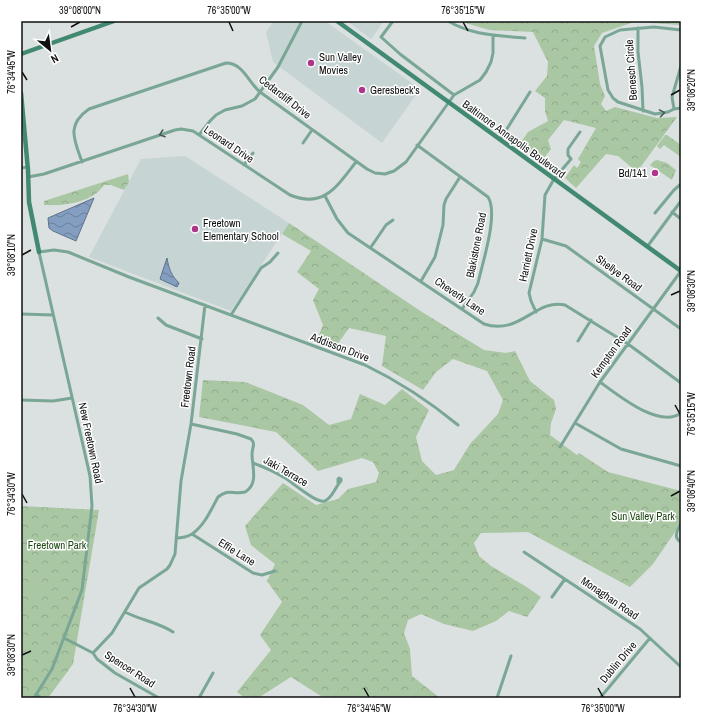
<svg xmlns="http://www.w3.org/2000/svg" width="702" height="719" viewBox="0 0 702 719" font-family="'Archivo Narrow',sans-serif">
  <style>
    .built { fill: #c6d4d4 }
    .forest { fill: url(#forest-crowns) }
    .pitch { fill: #aac7a3 }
    .water { fill: url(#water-waves); stroke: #60738b }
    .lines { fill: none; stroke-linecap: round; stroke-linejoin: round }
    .street { stroke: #7aa695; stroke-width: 3 }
    .secondary { stroke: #428971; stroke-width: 4.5 }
    .oneway { stroke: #445b52 }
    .ticks { fill: none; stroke: #0f1010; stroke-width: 1.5 }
    .poi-dot { fill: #ae3589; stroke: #fff; stroke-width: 1.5 }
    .labels { text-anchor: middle; stroke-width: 3; stroke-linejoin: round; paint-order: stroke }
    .poi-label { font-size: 11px; fill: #0f1010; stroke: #fff; text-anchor: start }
    .street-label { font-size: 11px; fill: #0f1010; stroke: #fff }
    .park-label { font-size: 11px; fill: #1f4615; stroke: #fff }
    .neatline { fill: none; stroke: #0f1010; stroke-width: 1.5 }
    .ticks-label { font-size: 10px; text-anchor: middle; fill: #0f1010 }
  </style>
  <defs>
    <pattern id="forest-crowns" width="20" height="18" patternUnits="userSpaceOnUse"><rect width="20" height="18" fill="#aac7a3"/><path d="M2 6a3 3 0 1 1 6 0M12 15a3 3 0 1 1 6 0" fill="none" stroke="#91aa8b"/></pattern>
    <pattern id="water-waves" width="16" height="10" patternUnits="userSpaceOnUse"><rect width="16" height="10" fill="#839ec0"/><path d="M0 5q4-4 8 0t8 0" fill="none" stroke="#6a7f9b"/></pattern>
  </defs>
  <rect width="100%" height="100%" fill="#dbe0e0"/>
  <!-- built -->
  <path class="built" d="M 274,21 L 325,21 L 420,89 L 382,143 L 273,62 L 266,32 Z
    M 347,21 L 384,21 L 371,39 Z
    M 185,156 L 289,223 L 231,311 L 89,257 L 141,159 Z"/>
  <!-- forest -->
  <path class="forest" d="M 459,21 L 681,21 L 681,25 L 634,22 L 602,33 L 594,46 L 600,84 L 605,96 L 601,104 L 606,111 L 615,107 L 657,118 L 677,117 L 637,172 L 618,156 L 606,154 L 576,188 L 565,178 L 574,165 L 577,168 L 581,162 L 578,159 L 596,128 L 564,120 L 548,140 L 551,149 L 541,162 L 519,145 L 528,132 L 548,121 L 545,111 L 545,98 L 535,91 L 547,76 L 548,62 L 533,32 L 489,30 Z
    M 665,135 L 667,135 L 681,145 L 681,157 L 664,145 L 660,149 L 657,146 Z
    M 657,160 L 667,163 L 676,170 L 672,180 L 650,165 L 654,161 Z
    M 128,174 L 129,182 L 124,190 L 111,185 L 104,185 C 92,203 64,206 44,205 L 44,201 Z
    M 289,223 L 422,312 L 484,350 L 506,353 L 515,351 L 530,381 L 554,400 L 556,409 L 551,423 L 550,435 L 577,455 L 579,453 L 608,472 L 681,491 L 681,523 L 653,564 L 630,587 L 528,532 L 481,533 L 474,543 L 479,556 L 491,566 L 525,586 L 541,597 L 527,617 L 509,611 L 496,621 L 473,631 L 444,624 L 421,614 L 408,620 L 404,633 L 410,649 L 412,676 L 440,698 L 324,698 L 291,677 L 258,698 L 245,698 L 237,692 L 271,650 L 260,635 L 282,602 L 267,581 L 275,564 L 251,545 L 245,526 L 283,483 L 316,505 L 338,499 L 348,489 L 376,482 L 379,473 L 373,462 L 362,458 L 318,471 L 276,432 L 199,417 L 203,380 L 245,382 L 303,405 L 329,425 L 351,419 L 360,394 L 385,405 L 402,389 L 429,410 L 416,437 L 422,461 L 436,475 L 454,470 L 470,444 L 498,414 L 503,400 L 487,371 L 453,359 L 436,372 L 423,390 L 382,366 L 386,336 L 349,328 L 334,349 L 316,342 L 323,325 L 313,300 L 319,289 L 297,272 L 311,251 L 282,234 Z
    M 21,506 L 99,510 L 73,664 L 48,698 L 21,698 Z"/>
  <!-- pitch -->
  <path class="pitch" d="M 30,579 L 41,582 L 44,586 C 42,597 35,598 27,592 Z
    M 28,645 L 38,649 L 31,668 L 21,665 Z"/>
  <!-- water -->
  <path class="water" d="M 94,198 L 76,241 L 53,231 L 49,228 L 48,218 Z
    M 167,258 C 169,269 171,275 179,283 L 177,287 L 160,279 Z"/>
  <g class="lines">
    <!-- street -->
    <path class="street" d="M 393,21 L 381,37 L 400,54 L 454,95
      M 448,21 C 474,36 496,35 525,38
      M 638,28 L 638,52 L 642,87 L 643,111
      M 681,30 L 654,27 L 620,30 L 605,37 L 600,46 L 608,90 L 613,98 L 618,102 L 655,114 L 668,112 L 674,109 L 681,108
      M 674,109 L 672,97 L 681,66
      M 199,135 L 210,121 L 216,115 L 225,110 L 242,106 L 255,99 L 278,67 L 302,21
      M 500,140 L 530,92
      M 303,143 L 312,130
      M 417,145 L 488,197 C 499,214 482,264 478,283 L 474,292 L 462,309
      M 82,162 C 74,139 66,125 89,109 L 226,63 C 243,63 248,82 260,92 L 367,169 L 375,173 L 385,174 L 394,171 L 406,162 L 454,95 L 480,80 L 486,72 L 491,62 L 493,53 L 493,35
      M 244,165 L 253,153
      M 21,168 L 28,167
      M 28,177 L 44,174 L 175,130 L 181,129 L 193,131 L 290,195 C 324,209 337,186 356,162
      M 325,196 L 337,219 L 348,233 L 484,324 C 520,336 536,298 565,305 L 628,344 L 681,383
      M 672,212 L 681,219
      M 655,213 L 674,190 L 681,184
      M 542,239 L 566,246 L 681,329
      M 371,247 L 386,225 L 393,220
      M 647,247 L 681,201
      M 421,281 L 435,257 L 443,225 L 444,205 L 446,199 L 460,177
      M 536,312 L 531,301 L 529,293 L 542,239 L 545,195 L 554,179 L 571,159 L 568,155 L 568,149 L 580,132
      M 21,314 L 53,315
      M 231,315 L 261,268 L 270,262 L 278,253
      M 158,318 L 166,325 L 202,339
      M 578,341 L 591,320
      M 600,382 C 618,395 659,429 681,413
      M 21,400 L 53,401 L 72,398
      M 575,423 L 621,449 L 681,466
      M 560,447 L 600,382 L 681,271
      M 253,463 C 264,467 275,472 285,478 C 293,483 317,504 325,501 C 333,497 335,487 341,481 L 341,479 L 339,478 L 338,479 L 338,483
      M 681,524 C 677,530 673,538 681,542
      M 192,534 L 253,573 L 262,575 L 275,571
      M 176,538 C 181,538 187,537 192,534 C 204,526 211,510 218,497 C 229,488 233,495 245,492 C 259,484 252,467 252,454 C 252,448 256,444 251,439 L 237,434 L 191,424
      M 524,552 L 640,629 L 681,667
      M 552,597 L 565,579
      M 125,612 C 140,620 158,622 173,632
      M 64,638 L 93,653 L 97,659 L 115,673 L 159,698
      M 93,653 L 112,633 L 139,588 L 167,569 L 170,565 L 175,554 L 181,481 L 191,424 L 205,305
      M 36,694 L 41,698
      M 34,698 L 52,669 L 82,590 L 92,506 L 90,476 L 39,252 L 54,250 L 68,252 L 129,277 L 365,365 C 398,381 430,402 458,425
      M 199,698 L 213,673
      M 497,698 L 511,656
      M 600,698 L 650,638"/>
    <!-- secondary -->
    <path class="secondary" d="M 337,21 L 681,271
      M 21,54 L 114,21
      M 21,93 L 28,170 L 29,202 L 39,252"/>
  </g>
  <!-- one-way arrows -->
  <defs><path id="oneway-chevron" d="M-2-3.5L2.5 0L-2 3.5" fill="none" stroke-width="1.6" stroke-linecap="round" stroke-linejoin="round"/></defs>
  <g class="oneway">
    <use href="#oneway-chevron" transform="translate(662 113) rotate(-9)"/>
    <use href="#oneway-chevron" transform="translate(162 134) rotate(161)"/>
  </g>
  <!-- ticks -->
  <path class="ticks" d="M 229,22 L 233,31M 463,22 L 468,31M 71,27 L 80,22M 22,72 L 27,80M 671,95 L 680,90M 22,255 L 31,250M 671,295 L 680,291M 675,405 L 680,414M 22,494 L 27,503M 671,496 L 680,491M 22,655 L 31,651M 130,688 L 135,697M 364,688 L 369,697M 598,688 L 603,697"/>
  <!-- markers -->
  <g class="poi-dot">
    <circle cx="311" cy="63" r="4"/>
    <circle cx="362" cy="90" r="4"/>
    <circle cx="655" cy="173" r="4"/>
    <circle cx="195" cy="229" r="4"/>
  </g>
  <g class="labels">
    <!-- poi labels -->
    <g class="poi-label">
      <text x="319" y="61">Sun Valley<tspan x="319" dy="13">Movies</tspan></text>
      <text x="370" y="94">Geresbeck's</text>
      <text x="647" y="177" text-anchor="end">Bd/141</text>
      <text x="203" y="227">Freetown<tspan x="203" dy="13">Elementary School</tspan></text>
    </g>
    <!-- street labels -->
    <g class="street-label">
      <text transform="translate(631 70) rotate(-94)" y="4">Benesch Circle</text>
      <text transform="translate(285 97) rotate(38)" y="4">Cedarcliff Drive</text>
      <text transform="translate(514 139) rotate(36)" y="4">Baltimore Annapolis Boulevard</text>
      <text transform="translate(229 144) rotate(34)" y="4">Leonard Drive</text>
      <text transform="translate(476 245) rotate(-79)" y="4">Blakistone Road</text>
      <text transform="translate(528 255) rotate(-78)" y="4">Harriett Drive</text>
      <text transform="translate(619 273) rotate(36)" y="4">Shellye Road</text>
      <text transform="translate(460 296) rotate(34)" y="4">Cheverly Lane</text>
      <text transform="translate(340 347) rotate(21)" y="4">Addisson Drive</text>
      <text transform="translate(611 352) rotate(-54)" y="4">Kempton Road</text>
      <text transform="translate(188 377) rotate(-83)" y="4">Freetown Road</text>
      <text transform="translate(91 443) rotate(78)" y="4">New Freetown Road</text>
      <text transform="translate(286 471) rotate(30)" y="4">Jaki Terrace</text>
      <text transform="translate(237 552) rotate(32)" y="4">Effie Lane</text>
      <text transform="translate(610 598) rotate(34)" y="4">Monaghan Road</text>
      <text transform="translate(618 662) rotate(-50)" y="4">Dublin Drive</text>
      <text transform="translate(130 669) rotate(33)" y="4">Spencer Road</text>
    </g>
    <!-- park labels -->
    <g class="park-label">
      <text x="643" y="520">Sun Valley Park</text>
      <text x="57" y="549">Freetown Park</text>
    </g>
  </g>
  <!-- border -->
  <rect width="702" height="719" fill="none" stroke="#ffffff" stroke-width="44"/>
  <!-- north arrow -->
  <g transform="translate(50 50) rotate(151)" stroke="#ffffff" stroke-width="3" paint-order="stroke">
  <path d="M0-3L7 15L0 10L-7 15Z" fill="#0f1010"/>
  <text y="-6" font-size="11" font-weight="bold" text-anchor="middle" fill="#0f1010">N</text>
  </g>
  <rect x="22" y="22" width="658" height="675" class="neatline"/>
  <g class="ticks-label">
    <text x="80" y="14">39°08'00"N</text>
    <text x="229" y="14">76°35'00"W</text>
    <text x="463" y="14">76°35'15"W</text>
    <text transform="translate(11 72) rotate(-90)" y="4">76°34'45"W</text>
    <text transform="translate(691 90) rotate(-90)" y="4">39°08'20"N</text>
    <text transform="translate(11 255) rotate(-90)" y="4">39°08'10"N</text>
    <text transform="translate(691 291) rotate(-90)" y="4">39°08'30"N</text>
    <text transform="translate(691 414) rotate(-90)" y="4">76°35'15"W</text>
    <text transform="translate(691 491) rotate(-90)" y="4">39°08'40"N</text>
    <text transform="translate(11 494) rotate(-90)" y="4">76°34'30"W</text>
    <text transform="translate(11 655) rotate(-90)" y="4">39°08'30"N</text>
    <text x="135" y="712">76°34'30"W</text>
    <text x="369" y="712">76°34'45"W</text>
    <text x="603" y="712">76°35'00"W</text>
  </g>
</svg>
